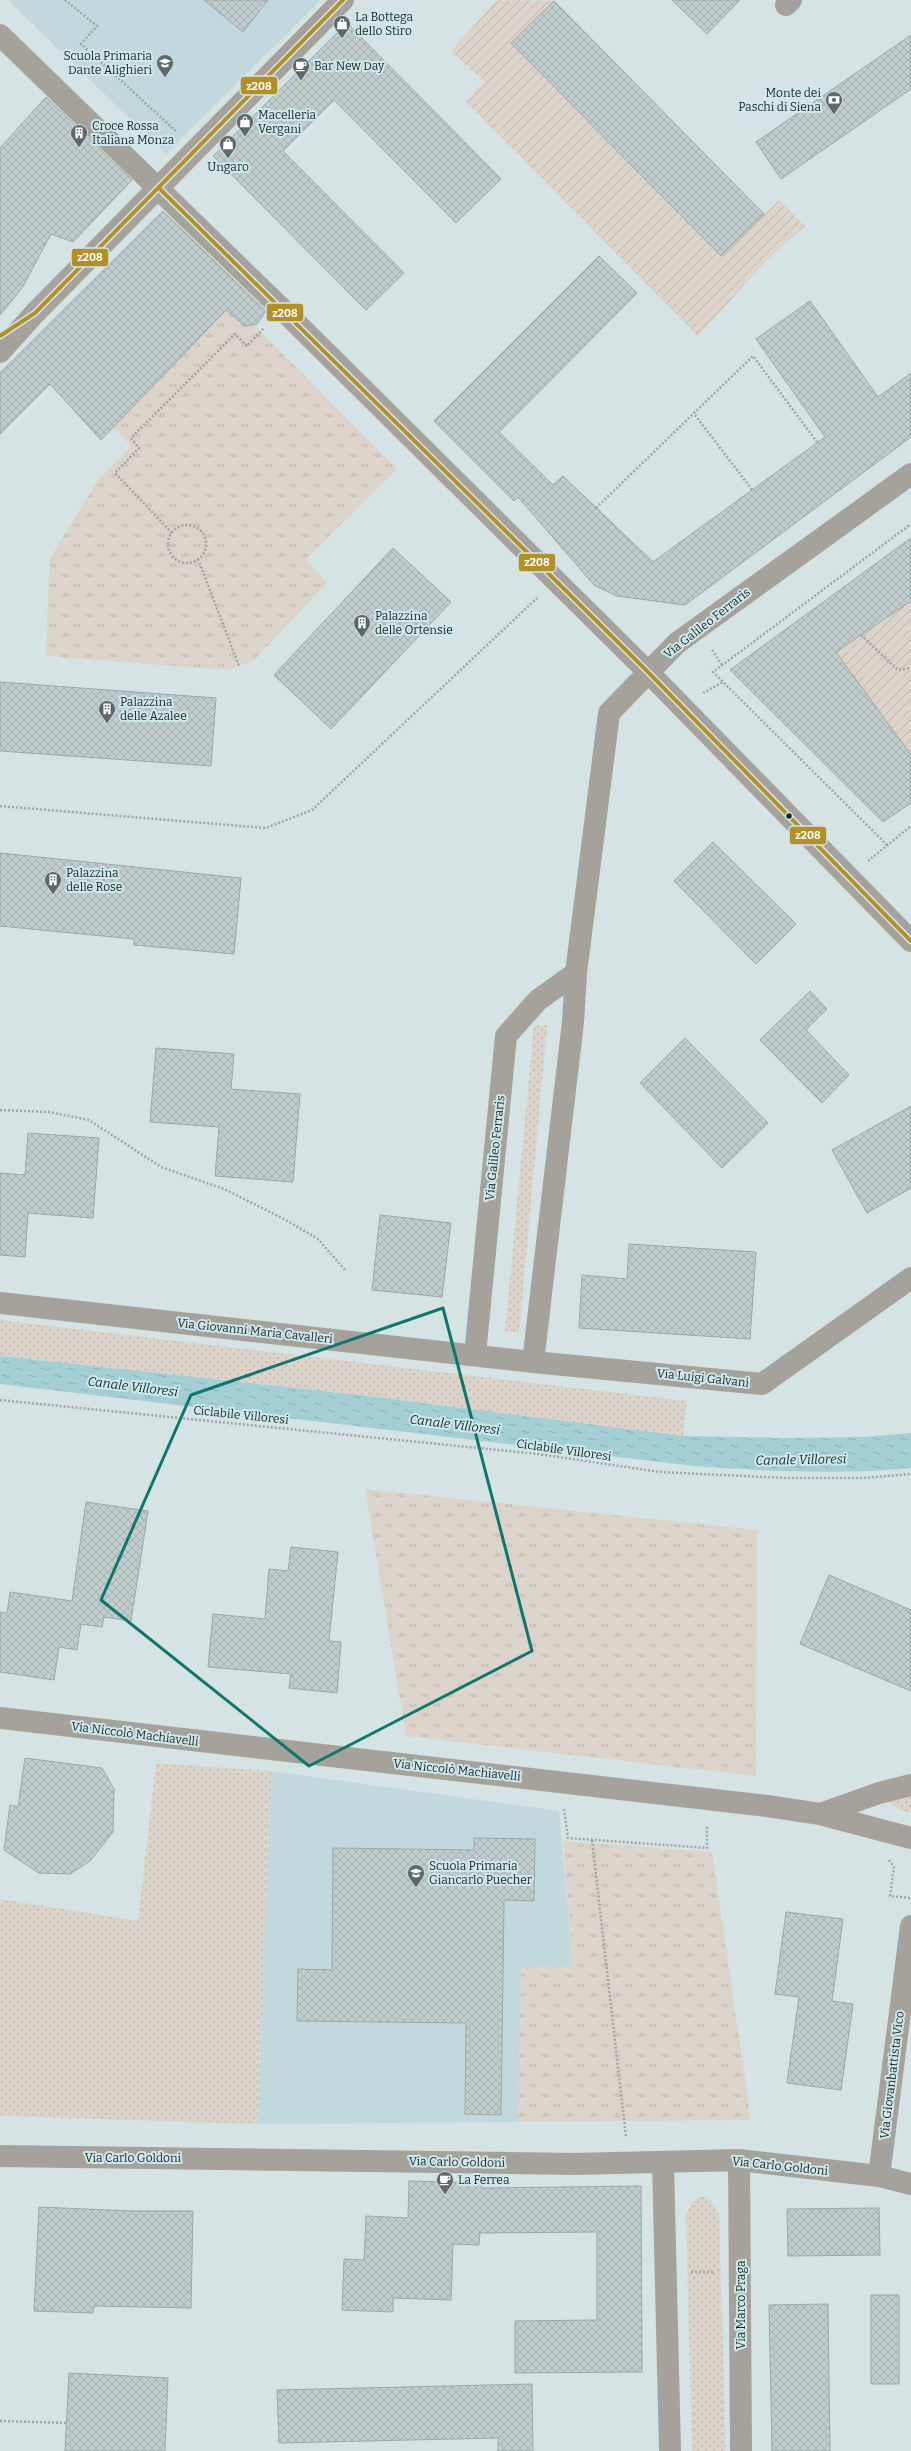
<svg xmlns="http://www.w3.org/2000/svg" width="911" height="2451" viewBox="0 0 911 2451" font-family="Bitter,serif">
  <style>
    .built { fill: #c1d9dc }
    .grass { fill: url(#grass-dots) }
    .park { fill: url(#park-tufts) }
    .garden { fill: url(#garden-furrows) }
    .water { fill: url(#water-ripples) }
    .building { fill: url(#building-cross-hatch); stroke: #9ba6a8 }
    .lines { fill: none; stroke-linecap: round; stroke-linejoin: round }
    .path { stroke: #a3a4a1; stroke-width: 2.5; stroke-dasharray: 2 2; stroke-linecap: butt }
    .minor { stroke: #a5a29c; stroke-width: 22 }
    .bus-1-casing { stroke: #cfe8eb; stroke-width: 7 }
    .bus-1 { stroke: #b28f28; stroke-width: 4 }
    .marked { fill: none; stroke: #0f766e; stroke-width: 3; stroke-linejoin: round }
    .bus-dot { fill: #1c2526; stroke: #cfe8eb; stroke-width: 1.5 }
    .labels { text-anchor: middle; stroke-width: 4; stroke-linejoin: round; paint-order: stroke }
    .poi-label { font-size: 12px; fill: #1c2526; stroke: #cfe8eb; text-anchor: start }
    .street-label { font-size: 12px; fill: #1c2526; stroke: #cfe8eb }
    .water-label { font-size: 13px; font-style: italic; fill: #112f32; stroke: #cfe8eb }
    .line-badge { stroke: #cfe8eb; stroke-width: 1.5 }
    .badge-label { font-size: 11px; text-anchor: middle; font-weight: bold; fill: #fff }
  </style>
  <defs>
    <pattern id="grass-dots" width="8" height="8" patternUnits="userSpaceOnUse"><rect width="8" height="8" fill="#dcd3ca"/><path d="M2 2h.1M6 6h.1" fill="none" stroke="#bcb5ad" stroke-width="1.8" stroke-linecap="round"/></pattern>
    <pattern id="park-tufts" width="24" height="20" patternUnits="userSpaceOnUse"><rect width="24" height="20" fill="#dcd3ca"/><path d="M3 7l-1-3M5 7V3M7 7l1-3M15 17l-1-3M17 17v-4M19 17l1-3" fill="none" stroke="#bcb5ad"/></pattern>
    <pattern id="garden-furrows" width="10" height="10" patternUnits="userSpaceOnUse"><rect width="10" height="10" fill="#dcd3ca"/><path d="M-1 1l2-2M0 10L10 0M9 11l2-2" fill="none" stroke="#bcb5ad"/></pattern>
    <pattern id="water-ripples" width="26" height="14" patternUnits="userSpaceOnUse"><rect width="26" height="14" fill="#a3ced3"/><path d="M2 4q2-2 4 0t4 0M15 11q2-2 4 0t4 0" fill="none" stroke="#8cb1b5"/></pattern>
    <pattern id="building-cross-hatch" width="8" height="8" patternUnits="userSpaceOnUse"><rect width="8" height="8" fill="#c1cccd"/><path d="M0 0l8 8M0 8l8-8" fill="none" stroke="#a5afb0"/></pattern>
  </defs>
  <rect width="100%" height="100%" fill="#d5e3e5"/>
  <!-- built -->
  <path class="built" d="M 8,0 L 321,0 L 166,154 Z
    M 271,1771 L 559,1811 L 573,1966 L 521,1967 L 518,2122 L 258,2124 Z"/>
  <!-- grass -->
  <path class="grass" d="M 547,1025 L 519,1333 L 505,1331 L 534,1026 Z
    M 0,1320 L 687,1401 L 683,1436 L 368,1396 L 0,1356 Z
    M 156,1763 L 271,1771 L 258,2124 L 0,2116 L 0,1899 L 138,1921 Z
    M 911,1794 L 911,1813 L 901,1811 L 886,1799 Z
    M 702,2196 L 712,2202 L 719,2215 L 726,2451 L 692,2451 L 686,2215 L 691,2203 Z"/>
  <!-- park -->
  <path class="park" d="M 226,310 L 253,324 L 397,469 L 306,559 L 327,583 L 254,660 L 227,670 L 46,656 L 50,558 L 98,480 L 131,446 L 113,427 Z
    M 365,1489 L 757,1530 L 756,1776 L 406,1736 Z
    M 563,1841 L 712,1852 L 751,2120 L 518,2122 L 521,1967 L 573,1966 Z"/>
  <!-- garden -->
  <path class="garden" d="M 497,0 L 554,1 L 511,43 L 721,256 L 779,200 L 805,226 L 770,257 L 698,336 L 465,101 L 484,82 L 451,51 Z
    M 911,601 L 911,755 L 836,652 Z"/>
  <!-- water -->
  <path class="water" d="M 0,1356 L 368,1396 L 683,1436 L 783,1438 L 864,1437 L 911,1433 L 911,1468 C 838,1475 767,1471 694,1466 L 0,1384 Z"/>
  <!-- building -->
  <path class="building" d="M 204,0 L 268,0 L 243,32 Z
    M 672,0 L 740,0 L 707,34 Z
    M 554,1 L 764,214 L 721,256 L 511,43 Z
    M 347,23 L 501,179 L 456,223 L 334,100 L 283,151 L 404,273 L 366,310 L 213,156 Z
    M 911,35 L 911,89 L 781,179 L 756,142 Z
    M 46,97 L 132,180 L 73,242 L 51,234 L 22,288 L 0,315 L 0,148 Z
    M 163,211 L 266,311 L 257,324 L 245,326 L 226,310 L 101,440 L 50,384 L 0,434 L 0,373 Z
    M 599,256 L 637,293 L 499,432 L 553,485 L 563,476 L 653,562 L 825,437 L 756,339 L 810,301 L 878,397 L 911,373 L 911,437 L 685,605 L 617,596 L 594,585 L 518,497 L 514,501 L 434,421 Z
    M 911,538 L 911,601 L 836,652 L 911,755 L 911,803 L 883,822 L 730,670 Z
    M 393,548 L 451,602 L 331,729 L 274,675 Z
    M 0,682 L 216,698 L 211,766 L 0,751 Z
    M 713,842 L 796,924 L 756,964 L 674,881 Z
    M 0,853 L 241,878 L 234,954 L 134,945 L 134,939 L 0,926 Z
    M 810,991 L 827,1009 L 806,1030 L 849,1075 L 822,1103 L 760,1040 Z
    M 685,1038 L 768,1123 L 722,1168 L 640,1083 Z
    M 156,1048 L 234,1054 L 231,1089 L 300,1094 L 293,1182 L 215,1176 L 219,1127 L 150,1122 Z
    M 911,1106 L 911,1188 L 867,1213 L 832,1150 Z
    M 28,1133 L 99,1138 L 93,1218 L 28,1213 L 25,1257 L 0,1255 L 0,1173 L 25,1175 Z
    M 380,1215 L 451,1223 L 442,1297 L 372,1290 Z
    M 629,1244 L 756,1252 L 750,1339 L 579,1328 L 582,1275 L 627,1279 Z
    M 86,1502 L 148,1511 L 131,1621 L 104,1617 L 102,1627 L 81,1624 L 77,1650 L 59,1647 L 54,1680 L 0,1672 L 0,1612 L 7,1613 L 10,1592 L 72,1601 Z
    M 291,1547 L 338,1552 L 329,1641 L 341,1642 L 337,1693 L 289,1688 L 291,1674 L 208,1667 L 213,1614 L 265,1619 L 269,1569 L 288,1571 Z
    M 829,1575 L 911,1610 L 911,1691 L 800,1644 Z
    M 25,1758 L 102,1768 L 114,1789 L 113,1832 L 90,1861 L 70,1874 L 39,1873 L 4,1850 L 10,1805 L 18,1807 Z
    M 474,1838 L 535,1839 L 534,1901 L 504,1900 L 501,2115 L 465,2114 L 466,2023 L 297,2021 L 298,1969 L 332,1970 L 333,1848 L 474,1850 Z
    M 786,1912 L 843,1919 L 832,2001 L 853,2004 L 841,2090 L 787,2083 L 799,1997 L 775,1994 Z
    M 409,2181 L 482,2183 L 481,2188 L 641,2186 L 642,2372 L 515,2373 L 515,2321 L 597,2320 L 597,2232 L 480,2233 L 479,2245 L 453,2244 L 451,2300 L 393,2298 L 393,2312 L 342,2310 L 344,2259 L 364,2260 L 366,2216 L 408,2218 Z
    M 39,2207 L 132,2211 L 193,2211 L 191,2308 L 94,2306 L 93,2313 L 34,2311 Z
    M 879,2208 L 880,2255 L 788,2256 L 787,2209 Z
    M 871,2295 L 899,2295 L 899,2384 L 871,2384 Z
    M 828,2304 L 830,2451 L 772,2451 L 769,2305 Z
    M 69,2373 L 168,2378 L 165,2451 L 65,2451 Z
    M 532,2384 L 533,2451 L 498,2451 L 498,2438 L 279,2443 L 277,2390 Z"/>
  <g class="lines">
    <!-- path -->
    <path class="path" d="M 65,0 L 97,26 L 81,44 L 177,132
      M 695,415 L 753,491
      M 596,508 L 753,356 L 817,442
      M168 544a19 19 0 1 1 38 0a19 19 0 1 1-38 0Z
      M 172,533 L 115,473 L 139,448 L 131,438 L 235,334 L 247,346 L 264,328
      M 198,559 L 239,666
      M 861,635 L 898,670 L 911,668
      M 712,650 L 722,665
      M 703,693 L 723,682
      M 0,806 L 266,828 L 312,810 L 537,598
      M 887,845 L 713,672 L 911,524
      M 868,861 L 911,826
      M 0,1110 L 49,1112 L 89,1120 L 161,1167 L 224,1189 L 284,1219 L 318,1239 L 346,1271
      M 0,1400 L 538,1454 L 660,1472 L 785,1478 L 863,1478 L 911,1474
      M 564,1809 L 568,1838 L 707,1848 L 707,1826
      M 592,1840 L 626,2137
      M 889,1860 L 894,1867 L 890,1896 L 911,1898
      M 691,2272 L 714,2272
      M 0,2421 L 67,2423"/>
    <!-- minor -->
    <path class="minor" d="M 786,5 L 791,0
      M 0,35 L 281,308 L 648,672 L 911,941
      M 0,352 L 35,313 L 343,0
      M 0,1303 L 533,1362 L 762,1384 L 911,1278
      M 475,1355 L 506,1036 L 538,1000 L 576,973
      M 533,1362 L 573,1022 L 576,973 L 609,713 L 677,643 L 911,474
      M 0,1718 L 767,1806 L 820,1814 L 911,1838
      M 820,1814 L 879,1793 L 911,1785
      M 0,2156 L 574,2164 L 739,2160 L 879,2176 L 911,2184
      M 739,2160 L 741,2451
      M 663,2163 L 670,2451
      M 879,2176 L 911,1926"/>
    <defs>
      <path id="bus-1" d="M 159,188 L 648,672 L 911,941
        M 0,336 L 35,313 L 343,0"/>
    </defs>
    <!-- bus-1 casing -->
    <use href="#bus-1" class="bus-1-casing"/>
    <!-- bus-1 -->
    <use href="#bus-1" class="bus-1"/>
  </g>
  <!-- marked area -->
  <path class="marked" d="M 443,1308 L 532,1651 L 309,1766 L 101,1600 L 191,1395 Z"/>
  <!-- icons -->
  <defs>
    <symbol id="shop-pin" viewBox="-11 -11 22 30"><path d="M0 17L-7.5 6A9.5 9.5 0 1 1 7.5 6Z" fill="#5d6869" stroke="#cfe8eb"/><path d="M-5-2.5h2.3a2.7 3.5 0 0 1 5.4 0H5L5.5 6h-11ZM-1.5-2.5h3a1.5 2.3 0 0 0-3 0Z" fill="#fff"/></symbol>
    <symbol id="school-pin" viewBox="-11 -11 22 30"><path d="M0 17L-7.5 6A9.5 9.5 0 1 1 7.5 6Z" fill="#5d6869" stroke="#cfe8eb"/><path d="M0-5L7-2L0 1L-7-2ZM-4 1L0 2.5L4 1V4Q0 6-4 4Z" fill="#fff"/></symbol>
    <symbol id="cafe-pin" viewBox="-11 -11 22 30"><path d="M0 17L-7.5 6A9.5 9.5 0 1 1 7.5 6Z" fill="#5d6869" stroke="#cfe8eb"/><path d="M-5.5-4.5H6V0H3Q3 3.5 0 3.5H-2.5Q-5.5 3.5-5.5 0ZM3-3.2v2h1.7v-2ZM-6 4.5H4V6H-6Z" fill="#fff"/></symbol>
    <symbol id="bank-pin" viewBox="-11 -11 22 30"><path d="M0 17L-7.5 6A9.5 9.5 0 1 1 7.5 6Z" fill="#5d6869" stroke="#cfe8eb"/><path d="M-6-4H6V4H-6ZM0-2.3a2.3 2.3 0 1 0 0 4.6a2.3 2.3 0 1 0 0-4.6Z" fill="#fff"/></symbol>
    <symbol id="building-pin" viewBox="-11 -11 22 30"><path d="M0 17L-7.5 6A9.5 9.5 0 1 1 7.5 6Z" fill="#5d6869" stroke="#cfe8eb"/><path d="M-4-6H4V6H1V3H-1V6H-4ZM-2.5-4.3h1.7v1.8h-1.7ZM.8-4.3h1.7v1.8H.8ZM-2.5-1h1.7V.8h-1.7ZM.8-1h1.7V.8H.8Z" fill="#fff"/></symbol>
  </defs>
  <g fill-rule="evenodd">
    <use href="#shop-pin" x="332" y="14" width="20" height="27"/>
    <use href="#school-pin" x="155" y="53" width="20" height="27"/>
    <use href="#cafe-pin" x="291" y="56" width="20" height="27"/>
    <use href="#bank-pin" x="824" y="90" width="20" height="27"/>
    <use href="#shop-pin" x="235" y="112" width="20" height="27"/>
    <use href="#building-pin" x="69" y="123" width="20" height="27"/>
    <use href="#shop-pin" x="218" y="134" width="20" height="27"/>
    <use href="#building-pin" x="352" y="613" width="20" height="27"/>
    <use href="#building-pin" x="97" y="699" width="20" height="27"/>
    <use href="#building-pin" x="43" y="870" width="20" height="27"/>
    <use href="#school-pin" x="406" y="1863" width="20" height="27"/>
    <use href="#cafe-pin" x="435" y="2170" width="20" height="27"/>
  </g>
  <!-- markers -->
  <circle class="bus-dot" cx="789" cy="816" r="3.5"/>
  <g class="labels">
    <!-- poi labels -->
    <g class="poi-label">
      <text x="355" y="21">La Bottega<tspan x="355" dy="14">dello Stiro</tspan></text>
      <text x="152" y="60" text-anchor="end">Scuola Primaria<tspan x="152" dy="14">Dante Alighieri</tspan></text>
      <text x="314" y="70">Bar New Day</text>
      <text x="821" y="97" text-anchor="end">Monte dei<tspan x="821" dy="14">Paschi di Siena</tspan></text>
      <text x="258" y="119">Macelleria<tspan x="258" dy="14">Vergani</tspan></text>
      <text x="92" y="130">Croce Rossa<tspan x="92" dy="14">Italiana Monza</tspan></text>
      <text x="228" y="171" text-anchor="middle">Ungaro</text>
      <text x="375" y="620">Palazzina<tspan x="375" dy="14">delle Ortensie</tspan></text>
      <text x="120" y="706">Palazzina<tspan x="120" dy="14">delle Azalee</tspan></text>
      <text x="66" y="877">Palazzina<tspan x="66" dy="14">delle Rose</tspan></text>
      <text x="429" y="1870">Scuola Primaria<tspan x="429" dy="14">Giancarlo Puecher</tspan></text>
      <text x="458" y="2184">La Ferrea</text>
    </g>
    <!-- street labels -->
    <g class="street-label">
      <text transform="translate(707 623) rotate(-38)" y="4">Via Galileo Ferraris</text>
      <text transform="translate(495 1148) rotate(-84)" y="4">Via Galileo Ferraris</text>
      <text transform="translate(255 1331) rotate(6)" y="4">Via Giovanni Maria Cavalleri</text>
      <text transform="translate(703 1378) rotate(6)" y="4">Via Luigi Galvani</text>
      <text transform="translate(241 1415) rotate(6)" y="4">Ciclabile Villoresi</text>
      <text transform="translate(564 1450) rotate(8)" y="4">Ciclabile Villoresi</text>
      <text transform="translate(135 1734) rotate(7)" y="4">Via Niccolò Machiavelli</text>
      <text transform="translate(457 1770) rotate(6)" y="4">Via Niccolò Machiavelli</text>
      <text transform="translate(892 2075) rotate(-83)" y="4">Via Giovanbattista Vico</text>
      <text x="133" y="2162">Via Carlo Goldoni</text>
      <text transform="translate(457 2162) rotate(1)" y="4">Via Carlo Goldoni</text>
      <text transform="translate(780 2166) rotate(6)" y="4">Via Carlo Goldoni</text>
      <text transform="translate(741 2305) rotate(-90)" y="4">Via Marco Praga</text>
    </g>
    <!-- water labels -->
    <g class="water-label">
      <text transform="translate(133 1386) rotate(7)" y="5">Canale Villoresi</text>
      <text transform="translate(455 1424) rotate(7)" y="5">Canale Villoresi</text>
      <text transform="translate(801 1459) rotate(-1)" y="5">Canale Villoresi</text>
    </g>
  </g>
  <g class="line-badge">
    <rect x="240" y="76" width="38" height="19" rx="4" fill="#b28f28"/>
    <rect x="71" y="248" width="38" height="19" rx="4" fill="#b28f28"/>
    <rect x="266" y="303" width="38" height="19" rx="4" fill="#b28f28"/>
    <rect x="518" y="553" width="38" height="19" rx="4" fill="#b28f28"/>
    <rect x="789" y="826" width="38" height="19" rx="4" fill="#b28f28"/>
  </g>
  <g class="badge-label">
    <text x="259" y="90">z208</text>
    <text x="90" y="261">z208</text>
    <text x="285" y="317">z208</text>
    <text x="537" y="566">z208</text>
    <text x="808" y="839">z208</text>
  </g>
</svg>
